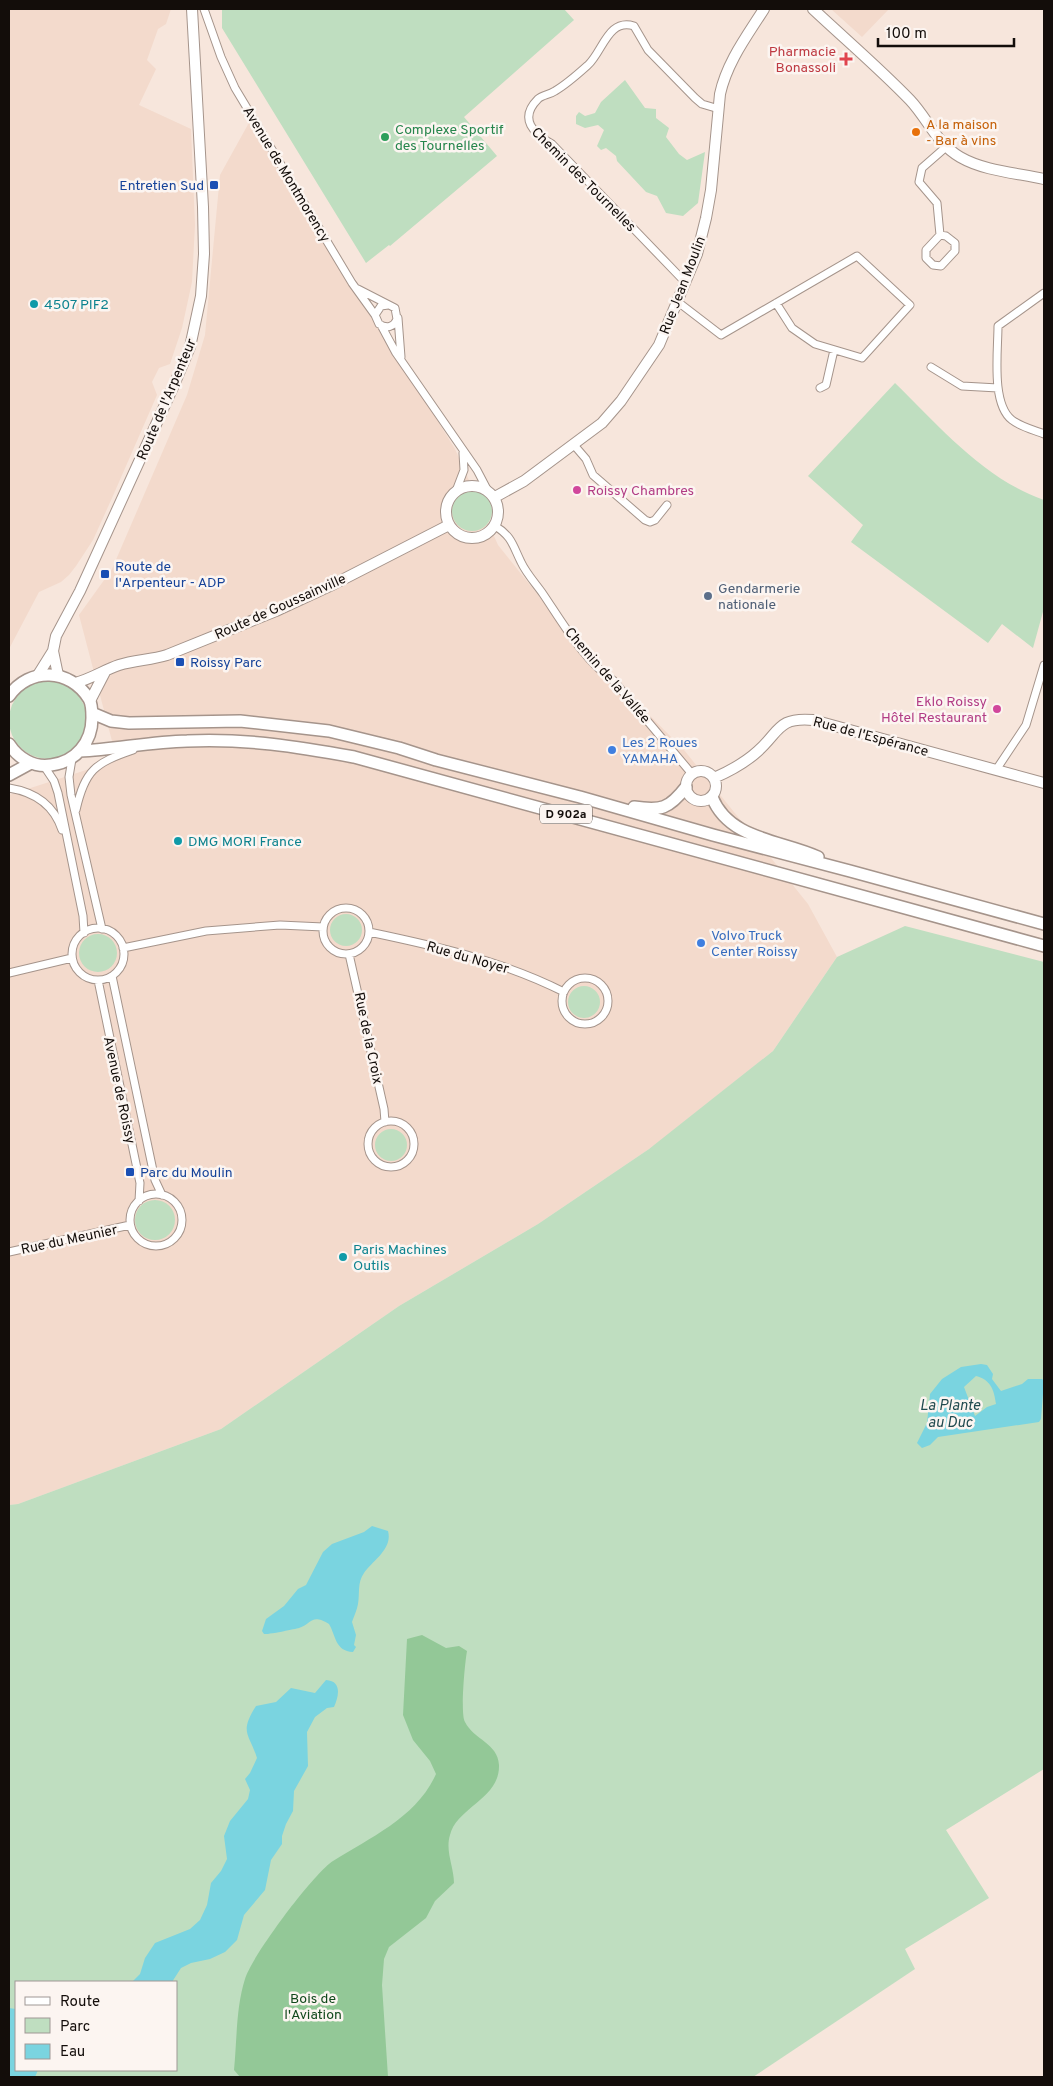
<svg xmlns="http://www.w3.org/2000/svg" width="1053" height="2086" viewBox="0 0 1053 2086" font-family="Overpass,sans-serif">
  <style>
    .built { fill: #f3dacc }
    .green { fill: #bfdec0; fill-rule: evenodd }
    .forest { fill: #93c897 }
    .water { fill: #7ad4e0; fill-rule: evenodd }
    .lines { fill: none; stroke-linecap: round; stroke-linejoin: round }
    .street-casing { stroke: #a5948b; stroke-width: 9 }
    .secondary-casing { stroke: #a5948b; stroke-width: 12 }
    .primary-casing { stroke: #a5948b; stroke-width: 14 }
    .street { stroke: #fff; stroke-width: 7 }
    .secondary { stroke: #fff; stroke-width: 10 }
    .primary { stroke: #fff; stroke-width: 11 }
    .health-dot { fill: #e0444e; stroke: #fcf5f1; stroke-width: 2 }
    .food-dot { fill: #e8710a; stroke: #fcf5f1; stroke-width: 2 }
    .leisure-dot { fill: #2e9e5b; stroke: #fcf5f1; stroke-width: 2 }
    .transit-dot { fill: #1a4fb4; stroke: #fcf5f1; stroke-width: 2 }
    .culture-dot { fill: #0f9aa8; stroke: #fcf5f1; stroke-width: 2 }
    .hotel-dot { fill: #d1479c; stroke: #fcf5f1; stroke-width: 2 }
    .service-dot { fill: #5c6f8a; stroke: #fcf5f1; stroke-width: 2 }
    .shop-dot { fill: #3f7fe0; stroke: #fcf5f1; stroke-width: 2 }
    .labels { text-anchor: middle; stroke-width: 5; stroke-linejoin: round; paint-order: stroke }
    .shield { fill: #fcf5f1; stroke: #59534f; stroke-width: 1 }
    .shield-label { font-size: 12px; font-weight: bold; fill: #130d0a }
    .health-label { font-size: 14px; fill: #be3a42; stroke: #fcf5f1; text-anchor: end }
    .food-label { font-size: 14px; fill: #c56008; stroke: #fcf5f1; text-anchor: start }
    .leisure-label { font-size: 14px; fill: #27864d; stroke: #fcf5f1; text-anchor: start }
    .street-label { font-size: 14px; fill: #130d0a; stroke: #fcf5f1 }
    .transit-label { font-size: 14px; fill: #164399; stroke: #fcf5f1; text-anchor: start }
    .culture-label { font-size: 14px; fill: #0d838f; stroke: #fcf5f1; text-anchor: start }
    .hotel-label { font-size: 14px; fill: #b23c85; stroke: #fcf5f1; text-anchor: start }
    .service-label { font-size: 14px; fill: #4e5e75; stroke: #fcf5f1; text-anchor: start }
    .shop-label { font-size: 14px; fill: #366cbe; stroke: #fcf5f1; text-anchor: start }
    .park-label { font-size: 14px; fill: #11491c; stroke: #fcf5f1 }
    .water-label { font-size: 15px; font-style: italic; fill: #204a4f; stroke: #fcf5f1 }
  </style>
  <rect width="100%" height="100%" fill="#f7e6dc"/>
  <!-- built -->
  <path class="built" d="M 9,9 L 171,9 L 166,24 L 158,29 L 147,60 L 156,69 L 139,105 L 191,129 L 195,225 L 192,282 L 182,328 L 170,364 L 159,368 L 152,382 L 157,395 L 112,498 L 93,540 L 76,566 L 69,575 L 61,582 L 39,592 L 9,649 Z
    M 831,9 L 889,9 L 862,37 Z
    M 251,119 L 455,449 L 498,545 L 570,635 L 684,750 L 808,904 L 837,957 L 773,1051 L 655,1145 L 538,1224 L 399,1306 L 221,1429 L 18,1504 L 9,1505 L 9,795 L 117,760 L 79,615 L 112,569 L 187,395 L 205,335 L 220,175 Z"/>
  <!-- green -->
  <path class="green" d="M 222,9 L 564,9 L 574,20 L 464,117 L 497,156 L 390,246 L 389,245 L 366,263 L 222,28 Z
    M 625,80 L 645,108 L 656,109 L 656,118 L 669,128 L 666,137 L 679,154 L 687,160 L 705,152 L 698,203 L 683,216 L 666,213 L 657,196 L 646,192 L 617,161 L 616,156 L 606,148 L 601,150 L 597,146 L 604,130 L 598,125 L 585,128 L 576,124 L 576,116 L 579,112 L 585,116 L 595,113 L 601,102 Z
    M 895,383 C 940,427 984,479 1044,500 L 1044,608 L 1033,648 L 1002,624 L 988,643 L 851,542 L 863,525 L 808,476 Z
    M452 511a20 20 0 1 1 40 0a20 20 0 1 1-40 0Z
    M9 720a39 39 0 1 1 78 0a39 39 0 1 1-78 0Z
    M330 930a16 16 0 1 1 32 0a16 16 0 1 1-32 0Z
    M 905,926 L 1044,962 L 1044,1769 L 946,1830 L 989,1898 L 905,1949 L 915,1969 L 753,2077 L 9,2077 L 9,1505 L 18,1504 L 221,1429 L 399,1306 L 538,1224 L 649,1149 L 773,1051 L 837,957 ZM 16,1982 L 176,1982 L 176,2070 L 16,2070 Z
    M79 953a19 19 0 1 1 38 0a19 19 0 1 1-38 0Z
    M568 1002a16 16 0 1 1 32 0a16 16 0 1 1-32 0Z
    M375 1145a16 16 0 1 1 32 0a16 16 0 1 1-32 0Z
    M135 1220a20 20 0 1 1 40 0a20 20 0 1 1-40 0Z"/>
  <!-- forest -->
  <path class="forest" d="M 422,1635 L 446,1648 L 459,1646 L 467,1651 C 465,1662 460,1714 465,1722 C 474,1740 498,1743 499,1765 C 500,1799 457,1807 450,1835 C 445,1851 454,1867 454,1883 L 435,1901 L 426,1918 L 389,1947 L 384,1959 L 382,1985 L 388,2077 L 240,2077 L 234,2070 C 237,2040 236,2007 245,1979 C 252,1956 313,1874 333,1861 C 371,1837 417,1817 436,1774 L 430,1761 L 413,1740 L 403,1715 L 407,1639 Z"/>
  <!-- water -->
  <path class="water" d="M 981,1364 L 987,1365 L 993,1374 L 992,1379 L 1001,1391 L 1022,1384 L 1028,1379 L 1042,1379 L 1044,1381 L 1041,1419 L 1039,1422 L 938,1437 L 930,1445 L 922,1448 L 917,1443 L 927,1423 L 930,1394 L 942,1379 L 961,1367 ZM 976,1376 C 991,1380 994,1390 996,1404 L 987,1407 L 975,1416 L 964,1387 Z
    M 372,1526 L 388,1531 C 393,1549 372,1561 364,1573 C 357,1583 360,1593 358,1604 C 357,1610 354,1616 352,1622 L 356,1635 L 354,1645 L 356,1647 L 353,1652 C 335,1651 336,1636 329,1624 C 311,1613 312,1624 299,1628 C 295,1629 267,1635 264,1634 L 262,1631 L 266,1619 L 284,1606 L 298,1589 L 306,1585 L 323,1552 L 332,1544 L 364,1532 Z
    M 326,1680 C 342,1681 339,1696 334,1707 L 327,1708 L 315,1717 L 307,1732 L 308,1766 L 294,1791 L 293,1811 L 286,1824 L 282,1836 L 282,1844 L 271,1860 L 265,1890 L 244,1915 L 237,1940 L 225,1952 L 210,1959 L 191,1963 L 181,1968 L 172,1982 L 132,1982 L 140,1974 L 145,1958 L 155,1943 L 190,1929 L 200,1920 L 207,1905 L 211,1883 L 221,1871 L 227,1859 L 224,1836 L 230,1821 L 248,1799 L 250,1790 L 245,1779 L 250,1773 L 257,1758 C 249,1733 239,1733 256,1706 L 276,1702 L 291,1688 L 315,1693 Z
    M 9,2008 L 16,2009 L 16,2070 L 38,2070 L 35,2077 L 9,2077 Z"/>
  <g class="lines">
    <defs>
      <path id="street" d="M 204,9 L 221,57 L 235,88 L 352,283 L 375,315
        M 940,235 L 937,203 L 919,182 L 922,168 L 946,147
        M 940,235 L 946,236 L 955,243 L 955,251 L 941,266 L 933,265 L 926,258 L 926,250 Z
        M 685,282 L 552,144 C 534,134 518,119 538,99 C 542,95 549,95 555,91 C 567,84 578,74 588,65 C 603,51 608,18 634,26 L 648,50 L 695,98 L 702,104 L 719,109
        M 358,289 L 395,308 L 397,319 C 394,327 387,329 379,324 L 375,315 L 381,306 L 388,305
        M 1044,293 L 998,326 C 998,351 991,404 1012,420 C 1021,427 1034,430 1044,434
        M 678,302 L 721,335 L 857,256 L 910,305 L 862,358 L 815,344 L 792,328 L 776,303
        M 398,318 L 401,357
        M 381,325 L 396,353 L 477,470 L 488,491
        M 931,367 L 962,386 L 998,388
        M 820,388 L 826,385 L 834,350
        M 574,445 L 586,459 L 593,475 L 645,520 L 650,522 L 655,520 L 667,505
        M 456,491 L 464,470 L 463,453
        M 495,526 C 512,536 513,546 521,562 C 526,573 536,584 543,594 C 562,622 585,662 613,680 L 692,774
        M 72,759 L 69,777 L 71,795 L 102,929
        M 44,766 L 54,781 L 58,793 L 83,916 L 84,933
        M 996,770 L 1026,725 L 1044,665
        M 9,788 C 34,792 54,805 62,830
        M 76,810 C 85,770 95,763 133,750
        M323 931a23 23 0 1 1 46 0a23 23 0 1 1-46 0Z
        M72 954a26 26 0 1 1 52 0a26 26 0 1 1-52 0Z
        M 369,932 C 436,946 503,961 564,992
        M 123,948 L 206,931 L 280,925 L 323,927
        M 349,954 L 384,1109 L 385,1122
        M 9,973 L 72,958
        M 112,976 L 155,1180 L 162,1195
        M562 1001a23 23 0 1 1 46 0a23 23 0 1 1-46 0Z
        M 98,980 L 140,1183 L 139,1201
        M368 1144a23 23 0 1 1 46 0a23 23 0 1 1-46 0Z
        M130 1220a26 26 0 1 1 52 0a26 26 0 1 1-52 0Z
        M 9,1252 L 130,1225"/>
      <path id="secondary" d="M 813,9 C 845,39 879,68 910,100 C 928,119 936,143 960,157 C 984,171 1017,173 1044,179
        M446 512a26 26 0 1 1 52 0a26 26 0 1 1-52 0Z
        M 495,497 L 524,481 L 602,423 L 621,401 L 659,345 L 697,254 L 706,218 L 711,190 L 720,94 C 727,62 747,36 764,9
        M 38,675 L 53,651
        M 58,675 L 53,651 L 56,636 L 80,591 L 174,385 L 190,347 L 201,296 L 204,254 L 203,207 L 192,9
        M 75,683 C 91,679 104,670 119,665 C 135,660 151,660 167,655 L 276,611 L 334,584 L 449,525
        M 90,701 L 105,672
        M686 786a15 15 0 1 1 30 0a15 15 0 1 1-30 0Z
        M 714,778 C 730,771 745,763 758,751 C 780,731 778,717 813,720 L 1044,783"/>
      <path id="primary" d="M 9,696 C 29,667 70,668 89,699 C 92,704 92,712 92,718 C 92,742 76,762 51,765 C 34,768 18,758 9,744
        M 92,713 L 111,721 L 129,723 L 240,721 L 329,731 L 399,748 L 436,760 L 580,797 L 713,835 L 850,871 L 1044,924
        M 80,751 C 116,749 151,742 187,741 C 244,738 299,747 354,757 L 1044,946
        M 9,775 L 31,763
        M 712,797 C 729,840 781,840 818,857
        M 634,807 C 661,811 669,809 686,787"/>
    </defs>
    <!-- street casing -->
    <use href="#street" class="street-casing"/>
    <!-- secondary casing -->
    <use href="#secondary" class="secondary-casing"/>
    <!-- primary casing -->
    <use href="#primary" class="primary-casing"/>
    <!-- street -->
    <use href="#street" class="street"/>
    <!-- secondary -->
    <use href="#secondary" class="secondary"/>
    <!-- primary -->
    <use href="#primary" class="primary"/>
  </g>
  <!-- markers -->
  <path class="health-dot" d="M843.5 51.5h5v5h5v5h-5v5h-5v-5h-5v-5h5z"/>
  <circle class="food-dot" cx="916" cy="132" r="5"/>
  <circle class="leisure-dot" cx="385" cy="137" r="5"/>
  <g class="transit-dot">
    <rect x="209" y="180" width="10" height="10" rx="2.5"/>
    <rect x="100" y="569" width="10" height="10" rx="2.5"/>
    <rect x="175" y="657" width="10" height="10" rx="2.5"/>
    <rect x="125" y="1167" width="10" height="10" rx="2.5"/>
  </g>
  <g class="culture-dot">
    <circle cx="34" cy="304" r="5"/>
    <circle cx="178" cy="841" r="5"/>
    <circle cx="343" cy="1257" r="5"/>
  </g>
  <g class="hotel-dot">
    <circle cx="577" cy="490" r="5"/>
    <circle cx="997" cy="709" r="5"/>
  </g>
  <circle class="service-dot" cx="708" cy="596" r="5"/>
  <g class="shop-dot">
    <circle cx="612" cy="750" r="5"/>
    <circle cx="701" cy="943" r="5"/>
  </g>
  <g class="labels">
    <!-- shield labels -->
    <rect class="shield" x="540" y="804.5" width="52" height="19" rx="4"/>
    <g class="shield-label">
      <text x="566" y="818">D 902a</text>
    </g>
    <!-- health labels -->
    <g class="health-label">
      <text x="836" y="56">Pharmacie<tspan x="836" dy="16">Bonassoli</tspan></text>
    </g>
    <!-- food labels -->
    <g class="food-label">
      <text x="926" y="129">A la maison<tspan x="926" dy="16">- Bar à vins</tspan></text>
    </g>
    <!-- leisure labels -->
    <g class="leisure-label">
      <text x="395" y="134">Complexe Sportif<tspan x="395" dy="16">des Tournelles</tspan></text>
    </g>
    <!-- street labels -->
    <g class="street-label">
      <text transform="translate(287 174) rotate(59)" y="5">Avenue de Montmorency</text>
      <text transform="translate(584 179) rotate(45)" y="5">Chemin des Tournelles</text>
      <text transform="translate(682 285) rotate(-69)" y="5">Rue Jean Moulin</text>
      <text transform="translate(166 399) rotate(-67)" y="5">Route de l'Arpenteur</text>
      <text transform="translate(280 606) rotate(-24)" y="5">Route de Goussainville</text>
      <text transform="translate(608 675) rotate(49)" y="5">Chemin de la Vallée</text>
      <text transform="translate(871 736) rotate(15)" y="5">Rue de l'Espérance</text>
      <text transform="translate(468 957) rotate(16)" y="5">Rue du Noyer</text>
      <text transform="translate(369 1038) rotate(78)" y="5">Rue de la Croix</text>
      <text transform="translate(120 1090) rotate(78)" y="5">Avenue de Roissy</text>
      <text transform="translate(69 1239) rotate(-12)" y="5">Rue du Meunier</text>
    </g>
    <!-- transit labels -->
    <g class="transit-label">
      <text x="204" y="190" text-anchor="end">Entretien Sud</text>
      <text x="115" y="571">Route de<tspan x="115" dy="16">l'Arpenteur - ADP</tspan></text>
      <text x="190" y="667">Roissy Parc</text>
      <text x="140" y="1177">Parc du Moulin</text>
    </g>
    <!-- culture labels -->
    <g class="culture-label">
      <text x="44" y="309">4507 PIF2</text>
      <text x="188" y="846">DMG MORI France</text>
      <text x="353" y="1254">Paris Machines<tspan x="353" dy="16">Outils</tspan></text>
    </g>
    <!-- hotel labels -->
    <g class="hotel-label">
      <text x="587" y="495">Roissy Chambres</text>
      <text x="987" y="706" text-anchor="end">Eklo Roissy<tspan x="987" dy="16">Hôtel Restaurant</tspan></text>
    </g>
    <!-- service labels -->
    <g class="service-label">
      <text x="718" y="593">Gendarmerie<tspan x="718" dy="16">nationale</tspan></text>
    </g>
    <!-- shop labels -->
    <g class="shop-label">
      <text x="622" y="747">Les 2 Roues<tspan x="622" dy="16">YAMAHA</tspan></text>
      <text x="711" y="940">Volvo Truck<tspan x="711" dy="16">Center Roissy</tspan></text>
    </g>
    <!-- park labels -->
    <g class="park-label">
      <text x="313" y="2003">Bois de<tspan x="313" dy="16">l'Aviation</tspan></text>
    </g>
    <!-- water labels -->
    <g class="water-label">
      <text x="950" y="1410">La Plante<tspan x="950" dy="17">au Duc</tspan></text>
    </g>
  </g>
  <!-- border -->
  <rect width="1053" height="2086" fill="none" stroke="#130d0a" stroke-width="20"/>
  <!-- legend -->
  <rect x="15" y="1981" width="162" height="90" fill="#fcf5f1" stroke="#9f9895"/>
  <rect x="25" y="1997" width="25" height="8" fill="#ffffff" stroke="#9f9895"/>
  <text x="60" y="2006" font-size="15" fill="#130d0a">Route</text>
  <rect x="25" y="2018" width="25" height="15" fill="#bfdec0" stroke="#9f9895"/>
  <text x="60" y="2031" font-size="15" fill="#130d0a">Parc</text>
  <rect x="25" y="2044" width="25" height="15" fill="#7ad4e0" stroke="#9f9895"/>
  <text x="60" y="2056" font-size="15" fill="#130d0a">Eau</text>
  <!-- scale -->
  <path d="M878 38v8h136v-8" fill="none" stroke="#130d0a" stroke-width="2.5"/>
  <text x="886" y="38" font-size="15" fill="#130d0a" stroke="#fcf5f1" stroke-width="4" paint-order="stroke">100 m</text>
</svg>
